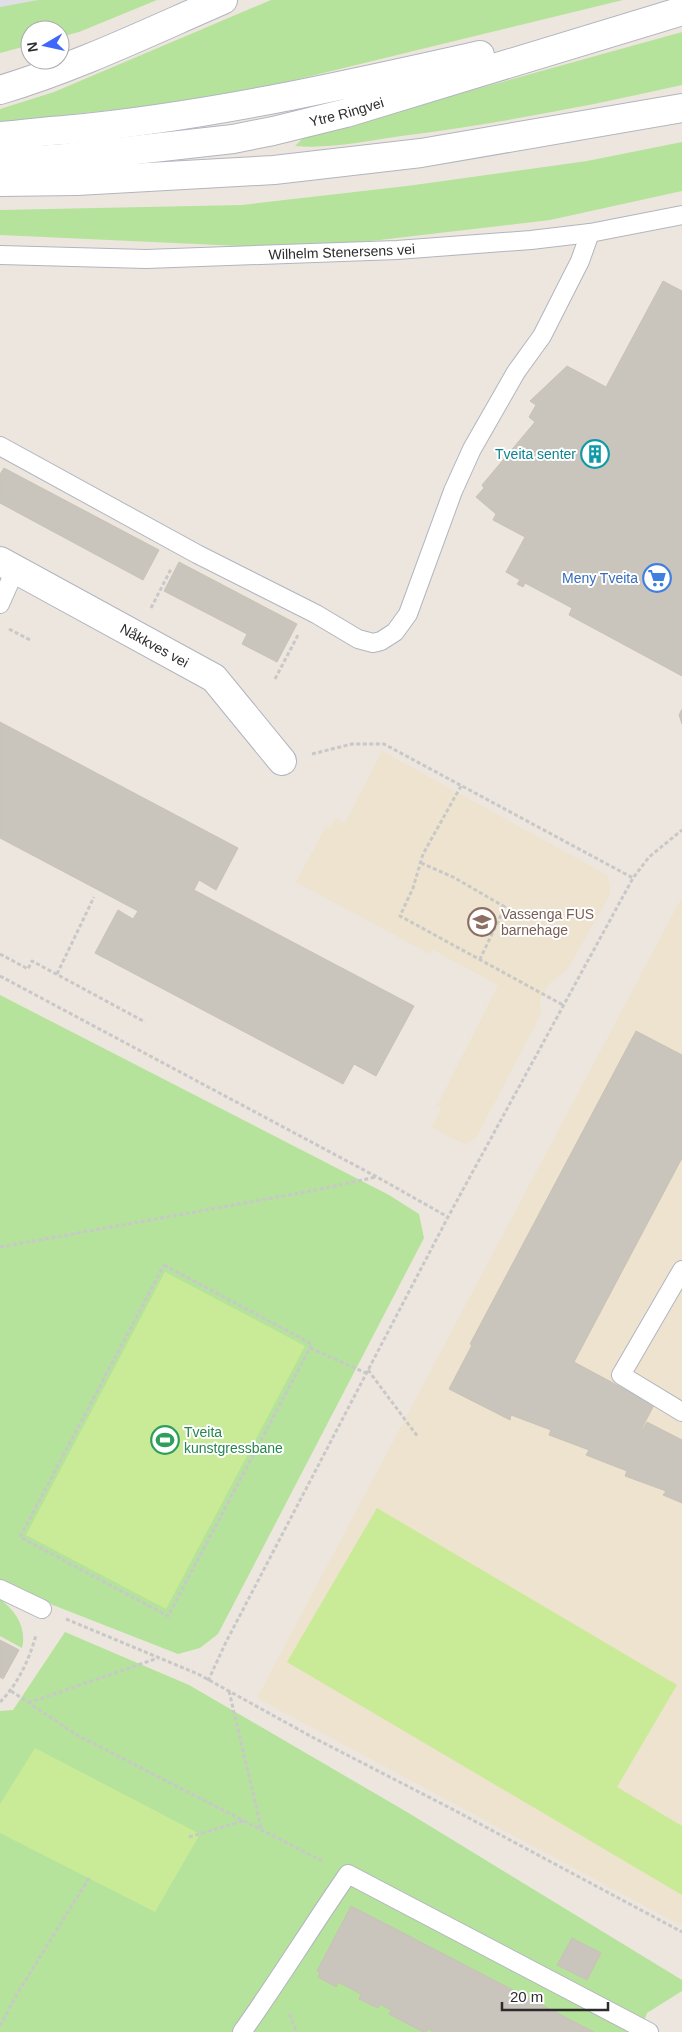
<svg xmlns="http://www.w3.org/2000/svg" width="682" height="2032" viewBox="0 0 682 2032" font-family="Helvetica,sans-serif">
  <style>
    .industrial { fill: #e0dee6 }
    .education { fill: #eee3ce }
    .green { fill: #b5e39b }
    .pitch { fill: #c9ea97 }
    .building { fill: #c9c4bc; stroke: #c9c2b7 }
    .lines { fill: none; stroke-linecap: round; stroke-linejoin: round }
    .lane-casing { stroke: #b2b5bf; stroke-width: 20 }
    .street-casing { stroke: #b2b5bf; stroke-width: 30 }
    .secondary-casing { stroke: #b2b5bf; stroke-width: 30 }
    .path { stroke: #c8c8c8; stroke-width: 3; stroke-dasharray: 4 2.5; stroke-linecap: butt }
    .lane { stroke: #fff; stroke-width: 18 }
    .street { stroke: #fff; stroke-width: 28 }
    .secondary { stroke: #fff; stroke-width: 28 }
    .labels { text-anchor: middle; stroke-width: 4; stroke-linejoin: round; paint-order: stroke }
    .street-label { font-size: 14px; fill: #2c2c2c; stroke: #fff }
    .culture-label { font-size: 14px; fill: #0d838f; stroke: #fff; text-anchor: end }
    .shop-label { font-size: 14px; fill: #366cbe; stroke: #fff; text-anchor: end }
    .education-label { font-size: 14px; fill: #785e54; stroke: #fff; text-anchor: start }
    .leisure-label { font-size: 14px; fill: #27864d; stroke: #fff; text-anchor: start }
  </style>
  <rect width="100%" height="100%" fill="#ede6de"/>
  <!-- industrial -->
  <path class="industrial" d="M 0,0 L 38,0 L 0,7 Z"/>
  <!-- education -->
  <path class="education" d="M 382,751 L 607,875 L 610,886 L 610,895 L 567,970 L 549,984 L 540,1000 L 541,1014 L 476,1138 L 466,1144 L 451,1138 L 432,1127 L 441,1109 L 440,1106 L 437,1106 L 498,985 L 433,950 L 430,954 L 296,882 L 326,826 L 330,828 L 335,818 L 345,823 Z
    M 682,897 L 682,1926 L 257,1698 Z"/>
  <!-- green -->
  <path class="green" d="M 38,0 L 157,0 L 79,32 L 60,37 L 60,30 L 30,30 L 30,45 L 0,53 L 0,7 Z
    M 271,0 L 623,0 L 270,86 L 159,105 L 0,122 L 0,109 L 54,92 Z
    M 682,32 L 682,85 C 589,106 496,124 401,136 C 366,141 330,149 295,146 L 304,137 Z
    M 682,142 L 682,191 L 550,220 L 302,249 L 0,235 L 0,210 L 242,205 L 407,186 L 587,161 Z
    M 0,995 L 389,1195 L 419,1214 L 424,1238 L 218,1634 L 200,1648 L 178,1654 L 35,1598 L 0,1579 Z
    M 0,1599 C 16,1611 27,1628 22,1648 L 0,1636 Z
    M 65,1632 L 189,1685 L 407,1812 L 682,1980 L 682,1991 L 647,2013 L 640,2032 L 0,2032 L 0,1711 L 13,1710 Z"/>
  <!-- pitch -->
  <path class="pitch" d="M 165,1272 L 305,1346 L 166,1609 L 26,1535 Z
    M 377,1508 L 677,1685 L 617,1787 L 682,1826 L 682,1895 L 287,1662 Z
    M 35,1748 L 200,1834 L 155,1912 L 0,1833 L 0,1804 Z"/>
  <!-- building -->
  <path class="building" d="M 663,281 L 682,291 L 682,676 L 569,615 L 572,608 L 525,583 L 523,587 L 517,584 L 520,580 L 506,572 L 525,537 L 493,520 L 496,514 L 476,497 L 484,488 L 482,485 L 535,422 L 529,417 L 536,405 L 530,401 L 567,366 L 606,387 Z
    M 4,468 L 159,550 L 143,580 L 0,503 L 0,474 Z
    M 179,562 L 297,624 L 277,662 L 242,644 L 247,634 L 164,591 Z
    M 682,709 L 682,724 L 679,715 Z
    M 0,722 L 238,848 L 216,890 L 199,880 L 194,890 L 414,1006 L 376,1076 L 354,1064 L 343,1084 L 95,953 L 118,910 L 133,919 L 138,911 L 0,838 Z
    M 636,1031 L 682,1055 L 682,1158 L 574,1362 L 654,1405 L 640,1432 L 641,1432 L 647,1422 L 682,1440 L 682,1503 L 663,1495 L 666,1491 L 625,1476 L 627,1471 L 586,1455 L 589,1450 L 549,1435 L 551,1430 L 511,1415 L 510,1420 L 449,1389 L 472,1345 L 470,1344 Z
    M 0,1640 L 19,1650 L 3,1679 L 0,1677 Z
    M 351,1906 L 411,1937 L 594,2032 L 434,2032 L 428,2029 L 426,2032 L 423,2032 L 389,2014 L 391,2010 L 380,2004 L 378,2008 L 359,1999 L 361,1994 L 338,1982 L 336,1987 L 318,1977 L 320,1972 L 317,1971 Z
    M 572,1938 L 601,1953 L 587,1980 L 557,1965 Z"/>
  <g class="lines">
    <defs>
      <g id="lane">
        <path id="s1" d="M 0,255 L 146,259 L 397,250 L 531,240 L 590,233 L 682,215"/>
        <path d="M 0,446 L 197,554 L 316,614 L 358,639 L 373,643 L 381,641 L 395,632 L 408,614 L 453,491 L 472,449 L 516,372 L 542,336 L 580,261 L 590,233"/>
        <path d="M 0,604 L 15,570"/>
        <path d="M 682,1270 L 621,1375 L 682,1412"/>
        <path d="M 0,1589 L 42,1609"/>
        <path d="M 242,2032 C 279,1980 312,1926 348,1874 L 649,2032"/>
      </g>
      <g id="street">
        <path id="s2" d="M 0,561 L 214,678 L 282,761"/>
      </g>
      <g id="secondary">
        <path d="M 0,90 C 77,67 149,32 223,0"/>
        <path d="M 0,136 C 21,135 43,131 64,130 C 205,117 342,86 480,55"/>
        <path id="s3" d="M 0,163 L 64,158 L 233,139 L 273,131 L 346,113 L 682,11"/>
        <path d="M 0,182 L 77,181 L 274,170 L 421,153 L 682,108"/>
      </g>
    </defs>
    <!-- lane casing -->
    <use href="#lane" class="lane-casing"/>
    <!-- street casing -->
    <use href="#street" class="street-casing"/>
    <!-- secondary casing -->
    <use href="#secondary" class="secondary-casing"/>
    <!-- path -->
    <path class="path" d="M 151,608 L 171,569
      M 9,629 L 32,641
      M 275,679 L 298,635
      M 312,754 L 352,744 L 384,744 L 633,878
      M 461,786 L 423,854 L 413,888 L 400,916 L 563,1005
      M 421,863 L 453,877 L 505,907 L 480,959
      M 0,954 L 28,969 L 32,961 L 145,1022
      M 57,974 L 94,897
      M 0,976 L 377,1177 L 448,1217
      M 0,1247 L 311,1191 L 376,1177
      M 164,1265 L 312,1344 L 168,1616 L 20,1537 Z
      M 310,1348 L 366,1373
      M 368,1370 L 418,1437
      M 66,1619 L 198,1674 L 314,1738 L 452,1809 L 682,1932
      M 208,1681 L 226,1642 L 448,1217 L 633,878 L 649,857 L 682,830
      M 11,1691 L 77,1735 L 324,1862
      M 229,1691 L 262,1831
      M 0,1702 C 18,1684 29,1660 36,1635
      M 28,1703 L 158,1658
      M 189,1837 L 243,1821
      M 289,2014 L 297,2032
      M 0,2026 L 17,1994 L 89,1878"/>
    <!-- lane -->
    <use href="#lane" class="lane"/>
    <!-- street -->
    <use href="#street" class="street"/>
    <!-- secondary -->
    <use href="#secondary" class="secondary"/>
  </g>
  <!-- icons -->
  <defs>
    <symbol id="building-ring" viewBox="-11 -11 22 22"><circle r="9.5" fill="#fff" stroke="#0f9aa8" stroke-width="1.5"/><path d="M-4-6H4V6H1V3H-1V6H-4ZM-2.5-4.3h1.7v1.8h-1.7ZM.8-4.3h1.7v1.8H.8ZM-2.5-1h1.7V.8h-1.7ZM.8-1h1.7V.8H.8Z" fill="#0f9aa8"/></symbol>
    <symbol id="supermarket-ring" viewBox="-11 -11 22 22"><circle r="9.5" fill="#fff" stroke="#3f7fe0" stroke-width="1.5"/><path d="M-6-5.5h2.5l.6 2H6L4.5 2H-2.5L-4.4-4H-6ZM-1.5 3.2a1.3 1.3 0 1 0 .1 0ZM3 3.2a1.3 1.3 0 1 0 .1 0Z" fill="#3f7fe0"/></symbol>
    <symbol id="school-ring" viewBox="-11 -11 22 22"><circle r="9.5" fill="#fff" stroke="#8d6e63" stroke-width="1.5"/><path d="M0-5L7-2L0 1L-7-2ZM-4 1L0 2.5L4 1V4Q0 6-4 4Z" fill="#8d6e63"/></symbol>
    <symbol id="stadium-ring" viewBox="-11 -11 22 22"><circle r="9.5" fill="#fff" stroke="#2e9e5b" stroke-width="1.5"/><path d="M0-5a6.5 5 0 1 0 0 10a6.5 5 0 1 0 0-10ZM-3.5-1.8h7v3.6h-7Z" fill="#2e9e5b"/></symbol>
  </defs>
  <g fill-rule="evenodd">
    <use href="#building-ring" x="579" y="438" width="32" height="32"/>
    <use href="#supermarket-ring" x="641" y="562" width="32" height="32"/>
    <use href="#school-ring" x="466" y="906" width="32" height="32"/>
    <use href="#stadium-ring" x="149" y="1424" width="32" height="32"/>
  </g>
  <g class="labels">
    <!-- street labels -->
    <g class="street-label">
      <text dy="5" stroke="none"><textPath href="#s3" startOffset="351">Ytre Ringvei</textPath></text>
      <text dy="5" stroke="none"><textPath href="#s1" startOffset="342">Wilhelm Stenersens vei</textPath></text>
      <text dy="5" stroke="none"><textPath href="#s2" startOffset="176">Nåkkves vei</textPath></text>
    </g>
    <!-- culture labels -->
    <g class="culture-label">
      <text x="576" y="459">Tveita senter</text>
    </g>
    <!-- shop labels -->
    <g class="shop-label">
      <text x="638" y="583">Meny Tveita</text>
    </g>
    <!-- education labels -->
    <g class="education-label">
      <text x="501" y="919">Vassenga FUS<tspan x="501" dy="16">barnehage</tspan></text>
    </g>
    <!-- leisure labels -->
    <g class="leisure-label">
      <text x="184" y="1437">Tveita<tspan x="184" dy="16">kunstgressbane</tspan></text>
    </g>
  </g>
  <!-- north arrow -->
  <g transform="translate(45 45) rotate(261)"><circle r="24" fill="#ffffff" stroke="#ababab"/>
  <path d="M0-4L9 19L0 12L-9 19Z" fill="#3f67f9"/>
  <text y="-8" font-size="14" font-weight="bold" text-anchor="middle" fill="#2c2c2c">N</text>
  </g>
  <!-- scale -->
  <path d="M502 2002v8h106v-8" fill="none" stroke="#2c2c2c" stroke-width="2.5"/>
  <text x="510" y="2002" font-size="15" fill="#2c2c2c" stroke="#ffffff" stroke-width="4" paint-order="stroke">20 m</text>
</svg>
